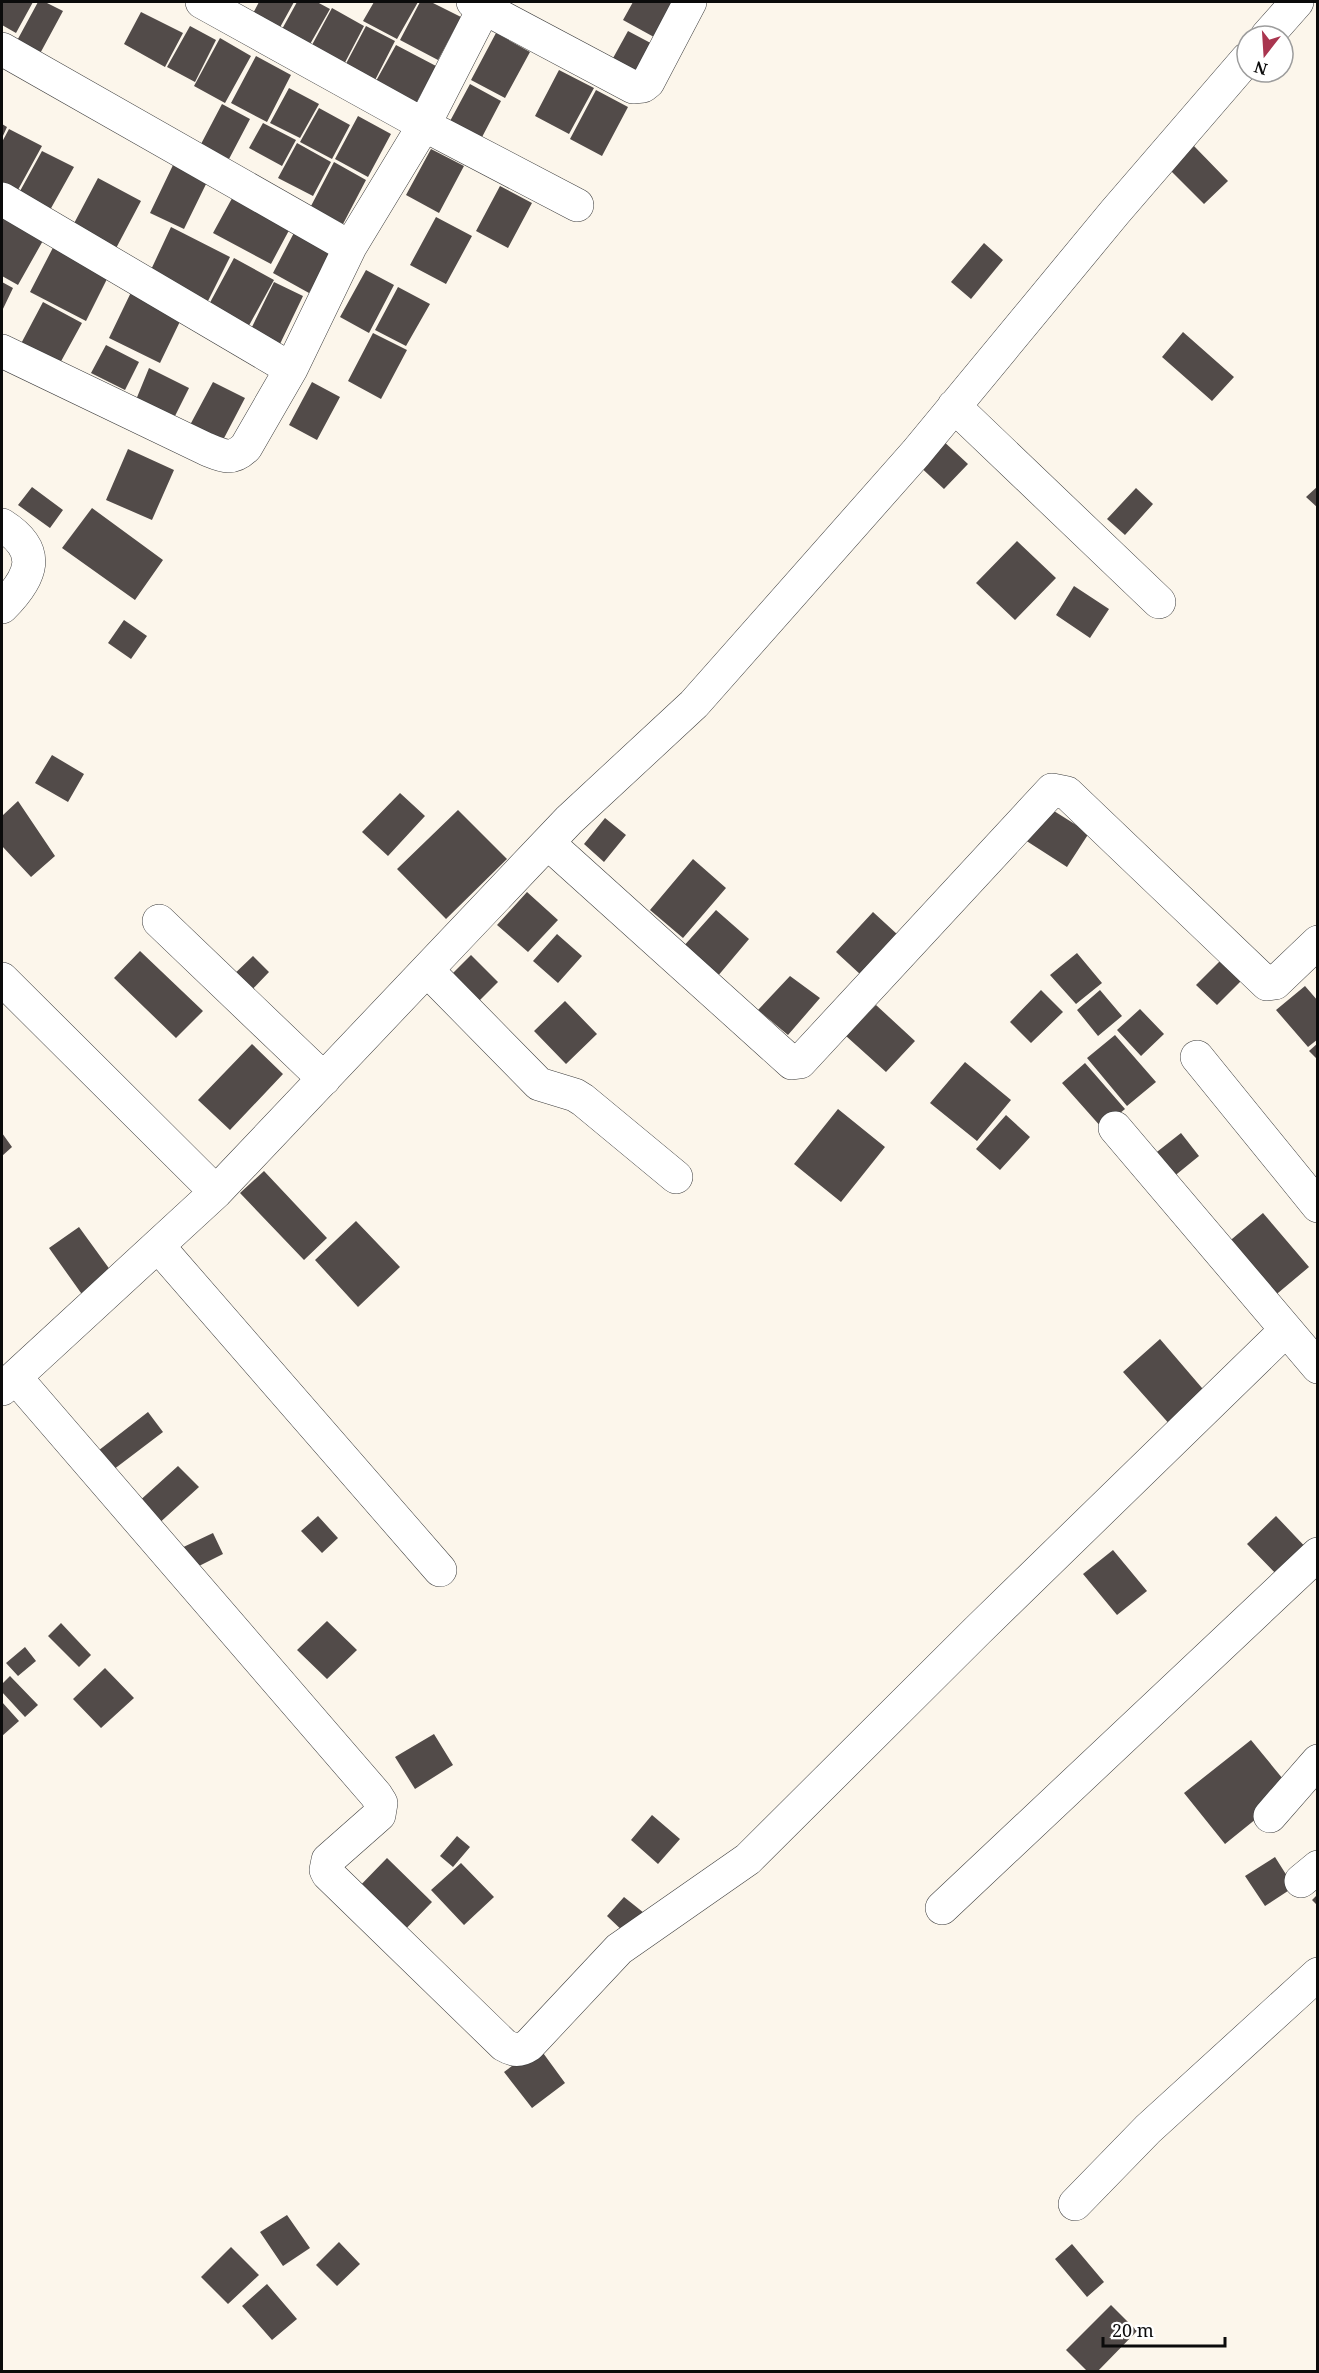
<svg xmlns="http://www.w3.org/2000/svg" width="1319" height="2373" viewBox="0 0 1319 2373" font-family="'Noto Serif',serif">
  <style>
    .building { fill: #524b49 }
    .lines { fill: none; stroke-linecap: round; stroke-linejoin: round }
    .street-casing { stroke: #3e3e3e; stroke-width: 34 }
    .street { stroke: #fff; stroke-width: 33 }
  </style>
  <rect width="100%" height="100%" fill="#fcf6eb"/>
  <!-- building -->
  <path class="building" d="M 2,2 L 33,2 L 16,33 L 2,25 Z
    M 38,2 L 45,2 L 63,11 L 36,61 L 13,48 Z
    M 259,2 L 294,2 L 278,31 L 251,17 Z
    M 297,2 L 317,2 L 330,9 L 309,46 L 281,31 Z
    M 374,2 L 418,2 L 397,39 L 363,21 Z
    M 420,2 L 431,2 L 461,17 L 438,60 L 400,40 Z
    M 633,2 L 685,2 L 663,42 L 623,20 Z
    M 332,8 L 364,26 L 339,74 L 306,56 Z
    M 141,12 L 183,33 L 165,67 L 124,44 Z
    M 190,26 L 216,40 L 195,82 L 167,67 Z
    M 366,26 L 395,41 L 370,90 L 340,75 Z
    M 628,31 L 660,48 L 639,86 L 607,69 Z
    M 496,33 L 530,52 L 505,98 L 471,80 Z
    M 220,38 L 251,56 L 225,103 L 194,86 Z
    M 396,45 L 436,66 L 411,113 L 371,90 Z
    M 256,56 L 291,75 L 267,122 L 231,103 Z
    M 559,70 L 594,88 L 569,134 L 535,116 Z
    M 470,84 L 501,101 L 481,139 L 449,123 Z
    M 289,88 L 319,104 L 300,138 L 270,123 Z
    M 596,90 L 628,107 L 602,156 L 570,139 Z
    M 222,104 L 250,119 L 229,159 L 201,144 Z
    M 319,108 L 350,125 L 332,159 L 300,142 Z
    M 358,116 L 391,134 L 368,177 L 335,159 Z
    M 263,123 L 296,140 L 282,166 L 249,148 Z
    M 2,124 L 7,127 L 2,138 Z
    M 9,129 L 42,146 L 13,199 L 2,192 L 2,142 Z
    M 297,143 L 331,162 L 313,196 L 278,178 Z
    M 1194,146 L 1228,181 L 1204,204 L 1169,169 Z
    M 431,149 L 464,166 L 439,213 L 406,195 Z
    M 42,151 L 74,167 L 45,219 L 14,202 Z
    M 334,162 L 366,180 L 343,224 L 311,206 Z
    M 174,163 L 208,180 L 184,229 L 150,213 Z
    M 98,178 L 141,201 L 113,254 L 70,231 Z
    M 500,186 L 532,203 L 508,248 L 476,231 Z
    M 236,191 L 294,221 L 271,264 L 213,233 Z
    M 2,203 L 49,230 L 18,285 L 2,276 Z
    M 436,217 L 472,236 L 446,284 L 410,265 Z
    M 171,227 L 230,257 L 207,303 L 149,274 Z
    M 297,227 L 334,247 L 309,293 L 273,273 Z
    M 59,236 L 112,269 L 86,321 L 30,292 Z
    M 984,243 L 1003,260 L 971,299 L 951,282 Z
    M 234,258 L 274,280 L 246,331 L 206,310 Z
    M 366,270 L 394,285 L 369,333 L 340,317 Z
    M 2,282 L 13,288 L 2,311 Z
    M 274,282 L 303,296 L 280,344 L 251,329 Z
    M 135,284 L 186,309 L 160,363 L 109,338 Z
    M 398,287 L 430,304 L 406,346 L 375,330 Z
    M 43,302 L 82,323 L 53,376 L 15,355 Z
    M 1183,332 L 1234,377 L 1212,401 L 1162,357 Z
    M 373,333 L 407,350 L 381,399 L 348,381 Z
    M 106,345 L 139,362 L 125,390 L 91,373 Z
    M 149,368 L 189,388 L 170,426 L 131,412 Z
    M 213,382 L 245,398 L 222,442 L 190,425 Z
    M 312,382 L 340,397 L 317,440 L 289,425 Z
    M 940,438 L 968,464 L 944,489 L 916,463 Z
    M 128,449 L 174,470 L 152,520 L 106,500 Z
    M 1318,486 L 1318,508 L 1306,497 Z
    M 32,487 L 63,510 L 50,528 L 18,505 Z
    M 1136,488 L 1153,504 L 1125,535 L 1107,519 Z
    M 92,508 L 163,560 L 135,600 L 62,548 Z
    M 1017,541 L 1056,578 L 1015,620 L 976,583 Z
    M 1074,586 L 1109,609 L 1090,638 L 1056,615 Z
    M 124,620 L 147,636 L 131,659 L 108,643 Z
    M 52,755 L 84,774 L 68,802 L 35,783 Z
    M 400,793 L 425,816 L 388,856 L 362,832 Z
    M 18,801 L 55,856 L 31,877 L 2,846 L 2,816 Z
    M 1046,806 L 1089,833 L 1067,867 L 1025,840 Z
    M 458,810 L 507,859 L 446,919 L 397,869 Z
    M 605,818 L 626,835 L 604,862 L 584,844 Z
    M 693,859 L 726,888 L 683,938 L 650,910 Z
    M 527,892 L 558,920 L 528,952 L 497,925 Z
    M 716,910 L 749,939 L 717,977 L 682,948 Z
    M 873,912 L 898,935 L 861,975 L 836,952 Z
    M 557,934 L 582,956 L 558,983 L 533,961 Z
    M 140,951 L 203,1011 L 176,1038 L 114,978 Z
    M 1229,952 L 1250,972 L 1217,1005 L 1196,985 Z
    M 1077,953 L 1102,983 L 1076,1004 L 1050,975 Z
    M 471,955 L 498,982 L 474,1006 L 447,979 Z
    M 253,956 L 269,972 L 246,996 L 229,979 Z
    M 790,976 L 820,998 L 788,1035 L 758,1010 Z
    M 1305,986 L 1318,1001 L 1318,1039 L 1308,1047 L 1276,1010 Z
    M 1041,990 L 1063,1012 L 1031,1043 L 1010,1022 Z
    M 1100,990 L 1122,1016 L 1098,1036 L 1077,1010 Z
    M 565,1001 L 597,1034 L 566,1064 L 534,1031 Z
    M 876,1005 L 915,1041 L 886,1072 L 846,1036 Z
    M 1140,1009 L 1164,1034 L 1141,1056 L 1117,1030 Z
    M 1115,1035 L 1156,1082 L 1127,1106 L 1087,1058 Z
    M 1318,1043 L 1318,1060 L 1309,1051 Z
    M 252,1044 L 283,1074 L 230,1130 L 198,1100 Z
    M 965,1062 L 1011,1100 L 977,1141 L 930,1103 Z
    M 1085,1063 L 1125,1109 L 1102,1128 L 1062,1083 Z
    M 838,1109 L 885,1147 L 841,1202 L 794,1164 Z
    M 1006,1115 L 1030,1137 L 1000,1170 L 976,1149 Z
    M 2,1133 L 12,1147 L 2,1156 Z
    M 1181,1133 L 1199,1156 L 1172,1178 L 1153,1155 Z
    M 264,1171 L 327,1238 L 304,1260 L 240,1193 Z
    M 1263,1213 L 1309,1267 L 1272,1298 L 1226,1244 Z
    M 356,1221 L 400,1267 L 358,1307 L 315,1260 Z
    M 79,1227 L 116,1278 L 86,1300 L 49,1248 Z
    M 1160,1339 L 1208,1395 L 1172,1427 L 1123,1372 Z
    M 148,1412 L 163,1432 L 109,1473 L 94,1454 Z
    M 178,1466 L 199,1487 L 156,1526 L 136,1504 Z
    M 318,1516 L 338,1538 L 322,1553 L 301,1531 Z
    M 1276,1516 L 1312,1554 L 1283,1581 L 1247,1544 Z
    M 213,1533 L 223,1554 L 185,1573 L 175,1551 Z
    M 1113,1550 L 1147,1591 L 1117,1615 L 1083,1574 Z
    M 327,1621 L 357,1650 L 327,1679 L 297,1650 Z
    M 61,1623 L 91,1655 L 79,1667 L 48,1636 Z
    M 25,1647 L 36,1661 L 18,1676 L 6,1663 Z
    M 105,1668 L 134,1698 L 101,1728 L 73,1699 Z
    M 10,1676 L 38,1705 L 25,1717 L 2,1692 L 2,1684 Z
    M 2,1702 L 19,1721 L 2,1736 Z
    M 434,1734 L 453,1765 L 415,1789 L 395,1757 Z
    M 1251,1740 L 1292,1790 L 1225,1844 L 1184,1793 Z
    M 652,1815 L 680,1839 L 658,1864 L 631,1840 Z
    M 457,1836 L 470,1847 L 453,1867 L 440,1856 Z
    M 1275,1857 L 1294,1887 L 1265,1906 L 1245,1876 Z
    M 387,1858 L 432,1902 L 398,1937 L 352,1894 Z
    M 461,1863 L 494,1897 L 464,1925 L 431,1890 Z
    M 1318,1894 L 1318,1906 L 1312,1900 Z
    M 624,1897 L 644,1913 L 626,1934 L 607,1916 Z
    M 538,2046 L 565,2083 L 532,2108 L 504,2072 Z
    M 287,2215 L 310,2248 L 283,2266 L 260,2232 Z
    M 339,2242 L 360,2264 L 337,2286 L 316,2265 Z
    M 1072,2244 L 1104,2282 L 1087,2297 L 1055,2259 Z
    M 231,2247 L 259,2275 L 228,2304 L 201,2277 Z
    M 267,2284 L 297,2319 L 272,2340 L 242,2306 Z
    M 1111,2305 L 1137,2331 L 1097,2372 L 1088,2372 L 1066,2350 Z"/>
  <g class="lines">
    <defs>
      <path id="street" d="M 202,2 L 424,125 L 577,205
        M 473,2 L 633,87 L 643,86 L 648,82 L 690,2
        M 1267,36 L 1297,2
        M 2,49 L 350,247
        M 2,199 L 291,369
        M 2,351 L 206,449 C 223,456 232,461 246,447 L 291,369 L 350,247 L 424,125 L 487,2
        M 954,406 L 1159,602
        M 2,525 C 43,551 32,577 2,607
        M 548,843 L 792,1063 L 800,1062 L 1052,790 L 1067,793 L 1267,984 L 1275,983 L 1318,942
        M 159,921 L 324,1079
        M 427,970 L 539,1084 L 575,1095 L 583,1100 L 676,1177
        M 2,979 L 216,1192
        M 1197,1057 L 1318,1206
        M 1115,1128 L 1318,1367
        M 158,1246 L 440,1570
        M 16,1378 L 376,1795 L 381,1803 L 379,1815 L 328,1860 L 326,1870 L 328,1874 L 504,2045 C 514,2051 520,2051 529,2045 L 619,1949 L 748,1859 L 978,1630 L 1285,1331
        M 2,1389 L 216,1192 L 569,820 L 694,704 L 916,453 L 1115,212 L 1247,59
        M 1270,1816 L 1318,1761
        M 1301,1881 L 1318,1867
        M 942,1908 L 1318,1554
        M 1075,2204 L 1148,2129 L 1318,1974"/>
    </defs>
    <!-- street casing -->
    <use href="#street" class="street-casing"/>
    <!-- street -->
    <use href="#street" class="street"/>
  </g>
  <!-- border -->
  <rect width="1319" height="2373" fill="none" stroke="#0b0b0b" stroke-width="6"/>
  <!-- north arrow -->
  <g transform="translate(1265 54) rotate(197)"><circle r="28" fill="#ffffff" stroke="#9d9d9d" stroke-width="1.5"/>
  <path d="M0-4.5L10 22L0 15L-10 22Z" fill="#a9354f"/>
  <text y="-9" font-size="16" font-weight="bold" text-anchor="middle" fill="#0b0b0b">N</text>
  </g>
  <!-- scale -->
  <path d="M1103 2337v9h122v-9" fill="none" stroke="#0b0b0b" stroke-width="3"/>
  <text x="1112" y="2337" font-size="18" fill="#0b0b0b" stroke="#ffffff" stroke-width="4.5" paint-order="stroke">20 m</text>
</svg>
